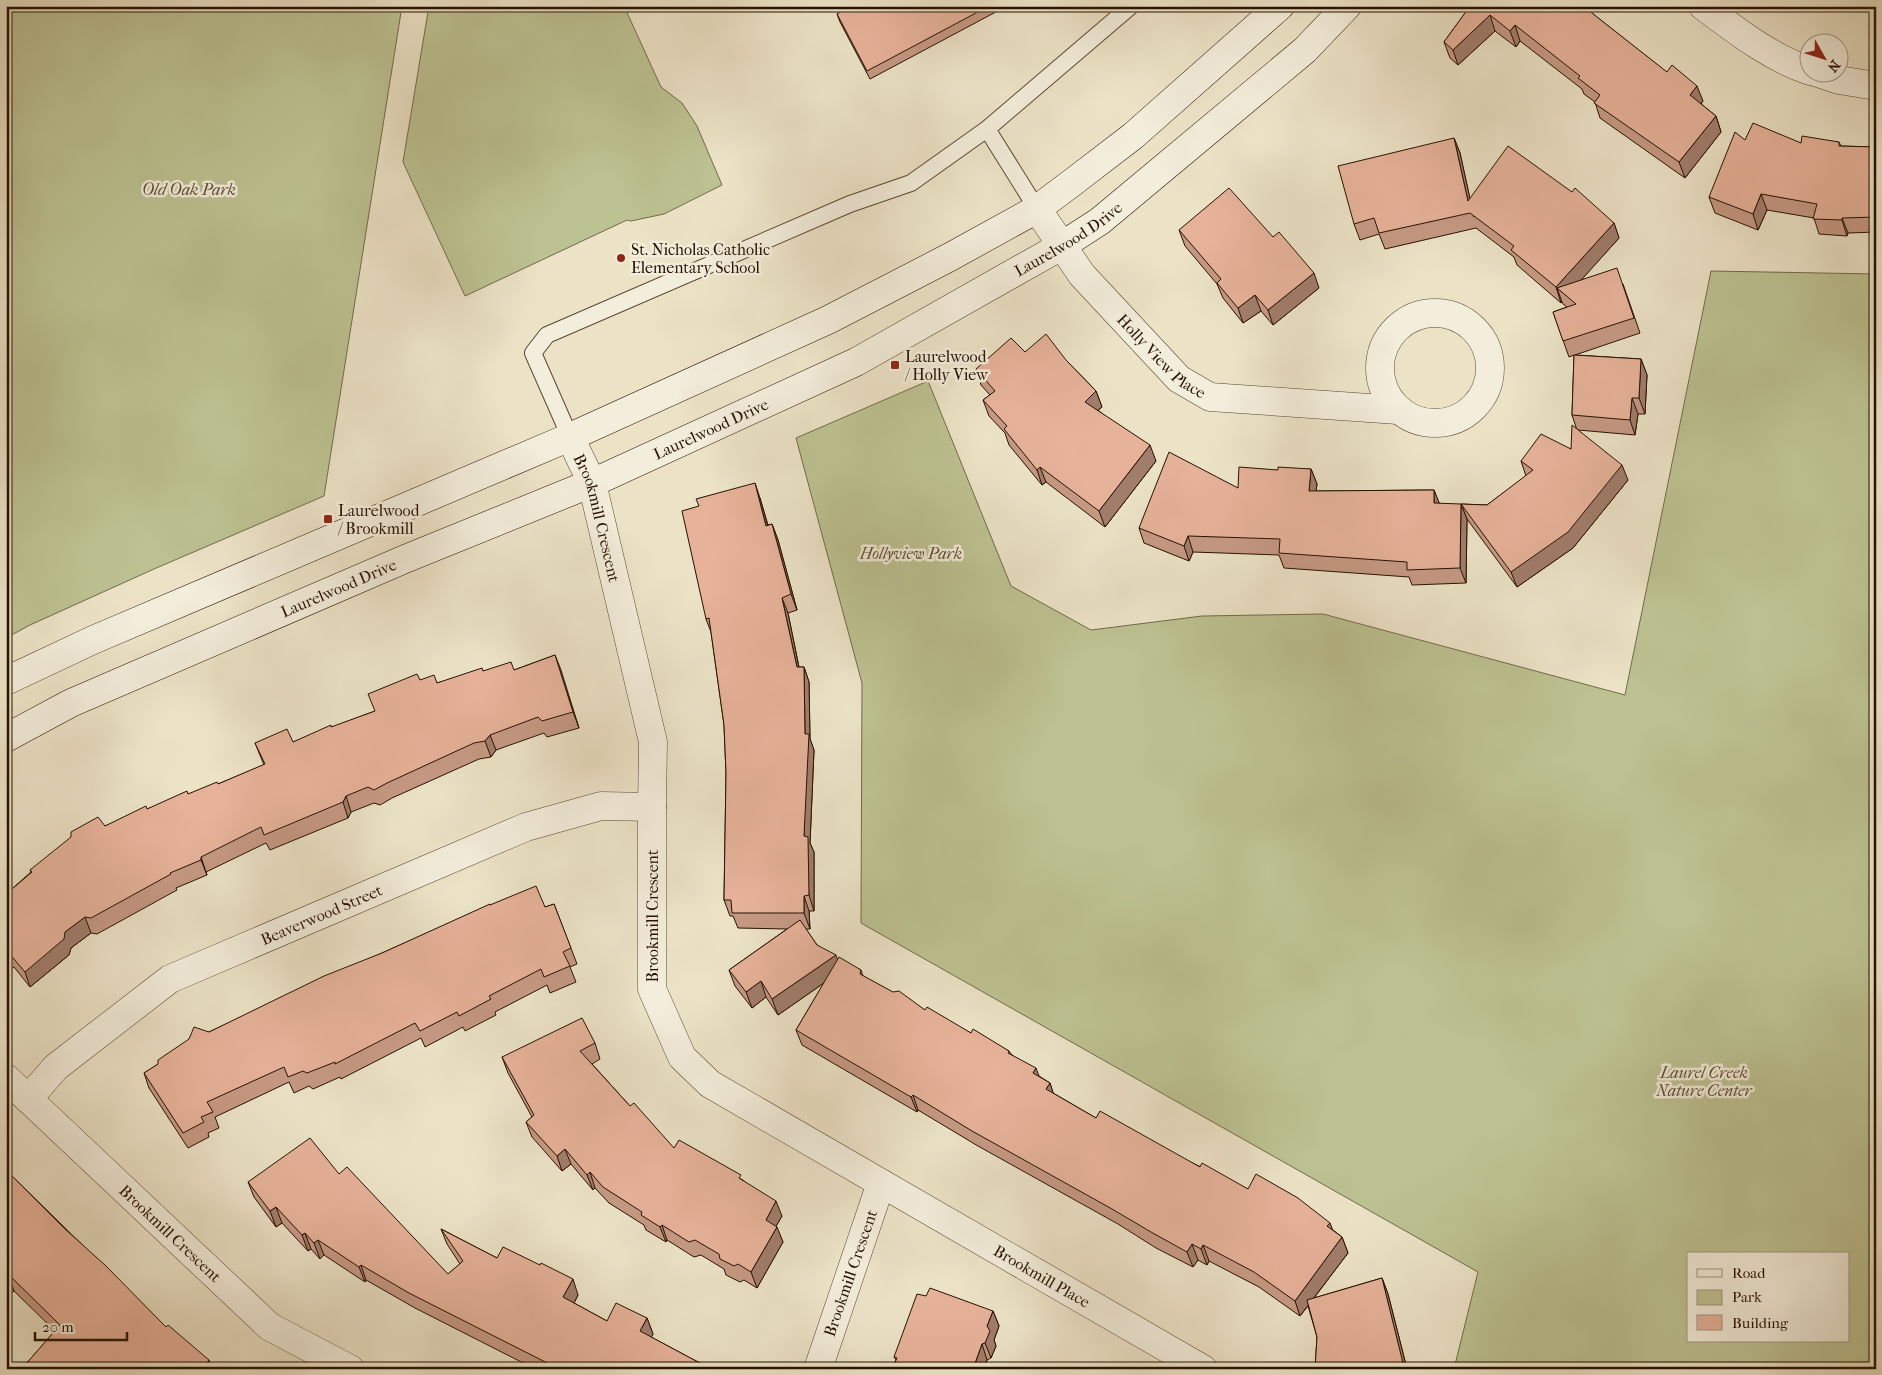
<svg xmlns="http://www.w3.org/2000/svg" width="1882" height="1375" viewBox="0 0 1882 1375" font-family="'IM FELL French Canon',serif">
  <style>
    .green { fill: #bdc292; stroke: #726a49; fill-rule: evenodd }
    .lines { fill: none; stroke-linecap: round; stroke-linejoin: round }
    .lane-casing { stroke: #584632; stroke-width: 18 }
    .street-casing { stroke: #584632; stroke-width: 29 }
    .secondary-casing { stroke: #261100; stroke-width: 29 }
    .lane { stroke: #f3eddb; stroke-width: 16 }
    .street { stroke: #f3eddb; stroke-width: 28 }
    .secondary { stroke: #f3eddb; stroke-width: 28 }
    .wall { fill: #c69984; stroke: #261100 }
    .shaded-wall { fill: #a17d6c; stroke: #261100 }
    .building { fill: #e6b29a; stroke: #261100 }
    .poi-dot { fill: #8f2418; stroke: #f3eddb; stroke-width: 2 }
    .labels { text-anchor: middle; stroke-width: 5; stroke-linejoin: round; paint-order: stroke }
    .park-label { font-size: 16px; font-style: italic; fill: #5b4f33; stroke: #f3eddb }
    .street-label { font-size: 16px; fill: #261100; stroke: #f3eddb }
    .poi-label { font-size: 16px; fill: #261100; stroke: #f3eddb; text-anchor: start }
  </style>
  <rect width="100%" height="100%" fill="#ece3c7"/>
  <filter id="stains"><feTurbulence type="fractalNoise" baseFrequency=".004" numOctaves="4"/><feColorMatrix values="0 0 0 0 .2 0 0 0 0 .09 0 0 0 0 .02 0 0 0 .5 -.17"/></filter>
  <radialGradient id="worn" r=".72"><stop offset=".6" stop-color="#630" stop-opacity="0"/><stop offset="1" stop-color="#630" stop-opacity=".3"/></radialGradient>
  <!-- green -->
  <path class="green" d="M 6,6 L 402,6 L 324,496 L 154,569 L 30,625 L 6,638 Z
    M 429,6 L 624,6 L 661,87 L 682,103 L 697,126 L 722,185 L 664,214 L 631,221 L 627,220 L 465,296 L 403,162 Z
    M 1711,271 L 1876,274 L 1876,1369 L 1454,1369 L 1478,1272 L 861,923 L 862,683 L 796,438 L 928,381 L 1011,586 L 1091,630 L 1202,616 L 1323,614 L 1625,695 ZM 1688,1254 L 1848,1254 L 1848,1341 L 1688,1341 Z"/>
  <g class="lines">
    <defs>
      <path id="lane" d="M 987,129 L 1037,209
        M 570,437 L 533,353 L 547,335 L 850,204 L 911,183 L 987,129 L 1131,6"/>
      <g id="street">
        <path d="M 1703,6 C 1735,30 1771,58 1810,71"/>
        <path d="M 1815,72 L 1839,80 L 1876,86"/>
        <path id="s1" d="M 1037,209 L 1082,275 L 1179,379 L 1210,397 L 1398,410"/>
        <circle cx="1435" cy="368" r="55"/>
        <path id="s2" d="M 570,437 L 592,483 L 653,742 L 652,807 L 652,989 L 682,1057 L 710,1084 L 881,1183 L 818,1369"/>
        <path id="s3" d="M 6,1078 L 270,1327 L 350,1369"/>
        <path id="s4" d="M 28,1099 L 56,1067 L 170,979 L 526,827 L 601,806 L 652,807"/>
        <path id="s5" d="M 881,1183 L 1203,1369"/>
      </g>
      <g id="secondary">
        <path d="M 6,681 L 93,640 L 570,437 L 828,320 L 950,257 L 1037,209 L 1073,182 L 1133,136 L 1280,6"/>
        <path id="s6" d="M 6,738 L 71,703 L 405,559 L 592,483 L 856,362 L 1063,245 L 1100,221 L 1305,50 L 1347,6"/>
      </g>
    </defs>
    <!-- lane casing -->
    <use href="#lane" class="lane-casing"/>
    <!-- street casing -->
    <use href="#street" class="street-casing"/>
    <!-- secondary casing -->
    <use href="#secondary" class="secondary-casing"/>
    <!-- lane -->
    <use href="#lane" class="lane"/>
    <!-- street -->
    <use href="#street" class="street"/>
    <!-- secondary -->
    <use href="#secondary" class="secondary"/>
  </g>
  <!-- wall -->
  <path class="wall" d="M 851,6 L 1007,6 L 870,79 L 840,22 L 837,14 Z
    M 1466,6 L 1586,6 L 1588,10 L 1703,101 L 1701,104 L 1716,116 L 1721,132 L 1685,178 L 1600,118 L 1595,102 L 1584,94 L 1582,89 L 1520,41 L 1516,47 L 1495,31 L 1458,65 L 1450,58 L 1444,42 L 1468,9 Z
    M 1454,138 L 1460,153 L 1470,199 L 1614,223 L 1619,238 L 1581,280 L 1623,284 L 1640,333 L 1575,355 L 1641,359 L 1647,375 L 1645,414 L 1638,414 L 1635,435 L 1578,430 L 1628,480 L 1573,548 L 1517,587 L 1467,519 L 1461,504 L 1487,505 L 1526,476 L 1521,461 L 1571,449 L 1577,430 L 1572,415 L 1574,355 L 1569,357 L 1553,312 L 1567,307 L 1563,304 L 1562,302 L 1561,303 L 1517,265 L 1514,257 L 1476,228 L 1385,249 L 1379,234 L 1360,240 L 1354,224 Z
    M 1839,142 L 1841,146 L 1876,147 L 1876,232 L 1848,233 L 1847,236 L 1819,234 L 1814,218 L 1767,210 L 1758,230 L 1715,213 L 1709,197 L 1801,143 Z
    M 1179,230 L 1319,288 L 1273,325 L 1261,311 L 1243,323 L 1223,298 L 1217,284 L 1185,246 Z
    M 1025,352 L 1066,360 L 1096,391 L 1102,407 L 1098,410 L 1156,461 L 1105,527 L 1046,482 L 1042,485 L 1009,445 L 1005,433 L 989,416 L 983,400 L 990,395 L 981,385 L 976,369 Z
    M 1311,469 L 1317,484 L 1316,491 L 1434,490 L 1439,503 L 1467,519 L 1466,583 L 1412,585 L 1409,577 L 1284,568 L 1279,555 L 1193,552 L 1189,561 L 1144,543 L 1139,528 L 1238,488 L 1278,470 Z
    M 760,498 L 768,525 L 772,524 L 778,540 L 797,610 L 788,613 L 799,667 L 804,667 L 809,682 L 810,739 L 814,750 L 810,843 L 814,852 L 814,911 L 809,911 L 810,929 L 806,929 L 817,945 L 837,960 L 861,970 L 863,976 L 925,1010 L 971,1033 L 1009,1051 L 1011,1054 L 1039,1076 L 1050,1083 L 1053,1093 L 1096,1118 L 1248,1189 L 1333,1230 L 1342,1237 L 1348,1253 L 1314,1298 L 1382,1278 L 1388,1294 L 1407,1369 L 1315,1369 L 1317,1337 L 1308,1306 L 1300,1316 L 1259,1287 L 1209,1261 L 1207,1265 L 1198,1260 L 1193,1267 L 1156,1248 L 1118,1224 L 978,1146 L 918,1110 L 917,1112 L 802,1045 L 796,1030 L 824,983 L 778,1015 L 766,997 L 752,1008 L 735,986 L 729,970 L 787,929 L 738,928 L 733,916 L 730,916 L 724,900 L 726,773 L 724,725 L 711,632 L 706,619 Z
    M 555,655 L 579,728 L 547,737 L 544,733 L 496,750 L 491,757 L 479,759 L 392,798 L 380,805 L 374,803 L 351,812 L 348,818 L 270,850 L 266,843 L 206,872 L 207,875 L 176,888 L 177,890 L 97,934 L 91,933 L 71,948 L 69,955 L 30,987 L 14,967 L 8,971 L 6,968 L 6,894 L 31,872 L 30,870 L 105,826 L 147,809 L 218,784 L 264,765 L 255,743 L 293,742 L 375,711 L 420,680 L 437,683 L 483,671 L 514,670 Z
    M 554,904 L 577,964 L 570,967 L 576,982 L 550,993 L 547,985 L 495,1012 L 496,1015 L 465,1031 L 463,1027 L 425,1047 L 421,1038 L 341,1079 L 340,1077 L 313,1089 L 309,1086 L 294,1093 L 289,1082 L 215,1117 L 219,1128 L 208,1133 L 209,1137 L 188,1148 L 149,1088 L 144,1073 L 209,1032 L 382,953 L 490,905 L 545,907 Z
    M 595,1043 L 600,1059 L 592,1064 L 630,1106 L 674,1148 L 743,1180 L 782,1216 L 776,1226 L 783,1242 L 757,1288 L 744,1280 L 740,1282 L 726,1275 L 724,1269 L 701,1255 L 694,1257 L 667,1240 L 666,1242 L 646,1230 L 644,1225 L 609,1203 L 595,1188 L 593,1190 L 571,1164 L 562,1171 L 532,1137 L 526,1122 L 532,1117 L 508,1073 L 502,1057 Z
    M 6,1170 L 166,1327 L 212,1367 L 216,1369 L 26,1369 L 25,1365 L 55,1331 L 14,1291 L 6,1299 Z
    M 339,1174 L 448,1274 L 460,1264 L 447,1244 L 441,1229 L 497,1258 L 578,1295 L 574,1303 L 607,1321 L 647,1318 L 653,1334 L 651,1337 L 711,1369 L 535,1369 L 415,1308 L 366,1280 L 365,1282 L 324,1255 L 320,1259 L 311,1249 L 308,1251 L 282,1223 L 276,1227 L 254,1197 L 248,1182 Z
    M 993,1311 L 999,1326 L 994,1340 L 996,1346 L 991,1358 L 987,1360 L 984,1369 L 892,1369 L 896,1360 L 894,1357 Z"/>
  <!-- shaded-wall -->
  <path class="shaded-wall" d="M 1490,15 L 1495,31 L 1458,65 L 1453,50 Z
    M 1515,25 L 1520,41 L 1516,47 L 1510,31 Z
    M 1697,86 L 1703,101 L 1695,110 L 1690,95 Z
    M 1716,116 L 1721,132 L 1685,178 L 1679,162 Z
    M 1454,138 L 1460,153 L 1474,217 L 1468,201 Z
    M 1761,194 L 1767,210 L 1758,230 L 1753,214 Z
    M 1842,218 L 1848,233 L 1847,236 L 1842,220 Z
    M 1614,223 L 1619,238 L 1567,296 L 1557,288 L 1562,302 L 1561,303 L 1556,287 Z
    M 1314,273 L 1319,288 L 1273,325 L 1268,310 Z
    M 1255,295 L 1261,311 L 1243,323 L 1238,308 Z
    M 1641,359 L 1647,375 L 1645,414 L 1639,398 Z
    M 1096,391 L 1102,407 L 1090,417 L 1085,402 Z
    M 1632,398 L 1638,414 L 1635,435 L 1630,420 Z
    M 1150,445 L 1156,461 L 1105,527 L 1099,511 Z
    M 1622,465 L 1628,480 L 1573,548 L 1517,587 L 1511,572 Z
    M 1040,467 L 1046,482 L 1042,485 L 1037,470 Z
    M 1311,469 L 1317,484 L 1314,506 L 1309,491 Z
    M 755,483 L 760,498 L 772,541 L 766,526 Z
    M 1434,490 L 1440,505 L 1434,503 Z
    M 1461,504 L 1467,519 L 1466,583 L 1460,568 Z
    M 772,524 L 778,540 L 797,610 L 791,594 Z
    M 1188,536 L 1193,552 L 1189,561 L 1184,546 Z
    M 782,598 L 788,613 L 802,683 L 797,667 Z
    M 555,655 L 561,670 L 579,728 L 573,712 Z
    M 804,667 L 809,682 L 810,739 L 814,750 L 810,843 L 814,852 L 814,911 L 809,895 L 804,836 L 805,734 Z
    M 490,735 L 496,750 L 491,757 L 485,741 Z
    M 346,796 L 351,812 L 348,818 L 343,802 Z
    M 201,857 L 207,875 L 201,860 Z
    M 804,896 L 809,911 L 810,929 L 804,913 Z
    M 85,917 L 91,933 L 71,948 L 69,955 L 30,987 L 25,972 L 65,932 Z
    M 836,955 L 841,971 L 778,1015 L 772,999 Z
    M 761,981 L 766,997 L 752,1008 L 746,992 Z
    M 1036,1068 L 1042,1084 L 1033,1073 Z
    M 1050,1083 L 1055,1099 L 1046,1089 Z
    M 913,1095 L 918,1110 L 917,1112 L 911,1097 Z
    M 565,1149 L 571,1164 L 562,1171 L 557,1156 Z
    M 590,1172 L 595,1188 L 593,1190 L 587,1175 Z
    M 776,1201 L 782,1216 L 771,1235 L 766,1220 Z
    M 276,1207 L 282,1223 L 276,1227 L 270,1211 Z
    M 1330,1223 L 1336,1238 L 1327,1226 Z
    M 662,1225 L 667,1240 L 666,1242 L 660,1227 Z
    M 777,1227 L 783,1242 L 757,1288 L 751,1272 Z
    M 305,1233 L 311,1249 L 308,1251 L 302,1235 Z
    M 1342,1237 L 1348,1253 L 1300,1316 L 1295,1301 Z
    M 318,1240 L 324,1255 L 320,1259 L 314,1243 Z
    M 1192,1244 L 1198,1260 L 1193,1267 L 1187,1252 Z
    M 1203,1245 L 1209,1261 L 1207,1265 L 1201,1249 Z
    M 361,1265 L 366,1280 L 365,1282 L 359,1267 Z
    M 9,1275 L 14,1291 L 6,1299 L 6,1278 Z
    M 1382,1278 L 1388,1294 L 1407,1369 L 1403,1369 Z
    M 573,1279 L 578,1295 L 569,1313 L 563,1297 Z
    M 993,1311 L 999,1326 L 994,1340 L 996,1346 L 991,1358 L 985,1343 L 987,1326 Z
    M 647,1318 L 653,1334 L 646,1347 L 640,1331 Z
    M 982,1344 L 987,1360 L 984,1369 L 973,1369 Z
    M 209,1360 L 212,1369 L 206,1364 Z"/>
  <!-- building -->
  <path class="building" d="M 851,6 L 989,6 L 867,71 L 837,14 Z
    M 1470,6 L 1583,6 L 1667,72 L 1672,65 L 1697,86 L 1690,95 L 1716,116 L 1679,162 L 1594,103 L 1600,95 L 1578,78 L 1580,76 L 1515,25 L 1510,31 L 1490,15 L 1453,50 L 1444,42 Z
    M 1753,123 L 1801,143 L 1802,136 L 1839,142 L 1839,146 L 1876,147 L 1876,217 L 1842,218 L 1842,220 L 1813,219 L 1817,204 L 1761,194 L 1753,214 L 1709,197 L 1735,132 L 1745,140 Z
    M 1454,138 L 1468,201 L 1508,146 L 1572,192 L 1575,188 L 1614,223 L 1556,287 L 1511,250 L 1514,246 L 1470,213 L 1379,233 L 1374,218 L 1354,224 L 1338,166 Z
    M 1229,188 L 1273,237 L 1279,232 L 1314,273 L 1268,310 L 1255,295 L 1238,308 L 1217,283 L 1221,279 L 1179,230 Z
    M 1617,268 L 1634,318 L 1563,341 L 1553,312 L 1576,304 L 1557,288 Z
    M 1046,334 L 1066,360 L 1096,391 L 1085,402 L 1150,445 L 1099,511 L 1040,467 L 1037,470 L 1004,429 L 1007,426 L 983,400 L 995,391 L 976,369 L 1011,338 L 1025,352 Z
    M 1574,355 L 1641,359 L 1639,398 L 1632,398 L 1630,420 L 1572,415 Z
    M 1572,425 L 1622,465 L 1568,532 L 1511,572 L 1461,504 L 1487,505 L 1533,470 L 1521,461 L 1541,434 L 1571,449 Z
    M 1169,452 L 1238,488 L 1239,467 L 1278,470 L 1278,467 L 1311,469 L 1309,491 L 1434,490 L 1434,503 L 1461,504 L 1460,568 L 1407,570 L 1407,562 L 1279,553 L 1280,539 L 1188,536 L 1184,546 L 1139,528 Z
    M 755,483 L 766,526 L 772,524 L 791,594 L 782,598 L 797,667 L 804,667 L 805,734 L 809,734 L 804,836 L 808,837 L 809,895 L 804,896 L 804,913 L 732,913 L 731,900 L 724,900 L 726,773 L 724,725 L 709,618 L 706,619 L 682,511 L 699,506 L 696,499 Z
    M 555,655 L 573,712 L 542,721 L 538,717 L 490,735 L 485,741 L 474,743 L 387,783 L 374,790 L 368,787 L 346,796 L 343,802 L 264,835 L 261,827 L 201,857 L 201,860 L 170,873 L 171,874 L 91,918 L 85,917 L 65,932 L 64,939 L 25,972 L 8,952 L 6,953 L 6,894 L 32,872 L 30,870 L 71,837 L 71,832 L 98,817 L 105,826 L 146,806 L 147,809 L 187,791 L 188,794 L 217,782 L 218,784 L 265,764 L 255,743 L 287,729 L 293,742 L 331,725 L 331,727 L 375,711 L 368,694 L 417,674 L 420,680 L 434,675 L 437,683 L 482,668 L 483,671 L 511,662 L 514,670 Z
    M 536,886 L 545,907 L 554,904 L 571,948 L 563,952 L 570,966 L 544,977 L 541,969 L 489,996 L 491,999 L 459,1016 L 457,1012 L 420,1031 L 415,1023 L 335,1064 L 335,1062 L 307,1073 L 303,1071 L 288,1077 L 284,1067 L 207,1102 L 213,1112 L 201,1117 L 204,1122 L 183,1133 L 144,1073 L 158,1064 L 158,1060 L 189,1039 L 194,1027 L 209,1032 L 324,976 L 382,953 L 490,904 L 490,905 Z
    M 800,920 L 817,945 L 836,955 L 772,999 L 761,981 L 746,992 L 729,970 Z
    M 839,957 L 861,970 L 860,974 L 893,992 L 899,991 L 925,1010 L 927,1007 L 971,1033 L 973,1029 L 1009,1051 L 1008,1053 L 1036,1068 L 1033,1073 L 1050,1083 L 1046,1089 L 1096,1118 L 1100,1111 L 1200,1167 L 1202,1163 L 1248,1189 L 1256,1174 L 1298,1198 L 1330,1223 L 1327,1226 L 1342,1237 L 1295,1301 L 1254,1272 L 1203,1245 L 1201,1249 L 1192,1244 L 1187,1252 L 1151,1232 L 1112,1209 L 972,1131 L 913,1095 L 911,1097 L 796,1030 Z
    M 582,1018 L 595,1043 L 580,1051 L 630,1106 L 634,1103 L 674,1148 L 679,1140 L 741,1175 L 739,1178 L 776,1201 L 766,1220 L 777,1227 L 751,1272 L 738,1264 L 734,1266 L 720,1259 L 719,1254 L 695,1240 L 689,1242 L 662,1225 L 660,1227 L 641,1215 L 642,1212 L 603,1187 L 590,1172 L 587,1175 L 565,1149 L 557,1156 L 526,1122 L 534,1115 L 502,1057 Z
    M 310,1138 L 339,1174 L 347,1167 L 448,1274 L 463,1261 L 441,1229 L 497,1258 L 503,1247 L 540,1265 L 541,1263 L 573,1279 L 563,1297 L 607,1321 L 616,1303 L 647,1318 L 640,1331 L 711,1369 L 559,1369 L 409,1293 L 361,1265 L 359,1267 L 318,1240 L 314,1243 L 305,1233 L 302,1235 L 276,1207 L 270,1211 L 248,1182 Z
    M 6,1170 L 65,1229 L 106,1266 L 166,1327 L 168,1325 L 209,1360 L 206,1364 L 216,1369 L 29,1369 L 25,1365 L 60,1325 L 9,1275 L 6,1278 Z
    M 1382,1278 L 1402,1359 L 1403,1369 L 1315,1369 L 1317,1337 L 1307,1300 Z
    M 930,1288 L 993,1311 L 987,1326 L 990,1331 L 985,1343 L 982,1344 L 973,1369 L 892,1369 L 897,1358 L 894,1357 L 917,1294 L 926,1296 Z"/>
  <!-- markers -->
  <g class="poi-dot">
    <circle cx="621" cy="258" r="5"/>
    <rect x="890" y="360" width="10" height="10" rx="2.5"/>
    <rect x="323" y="514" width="10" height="10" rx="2.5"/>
  </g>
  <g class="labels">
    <!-- park labels -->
    <g class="park-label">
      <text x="189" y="195">Old Oak Park</text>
      <text x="911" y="559">Hollyview Park</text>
      <text x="1704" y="1078">Laurel Creek<tspan x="1704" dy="18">Nature Center</tspan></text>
    </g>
    <!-- street labels -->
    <g class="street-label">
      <text dy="6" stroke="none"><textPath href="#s6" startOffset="1175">Laurelwood Drive</textPath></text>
      <text dy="6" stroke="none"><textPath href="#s1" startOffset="194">Holly View Place</textPath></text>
      <text dy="6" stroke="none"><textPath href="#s6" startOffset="770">Laurelwood Drive</textPath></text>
      <text dy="6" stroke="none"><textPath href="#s2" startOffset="86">Brookmill Crescent</textPath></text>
      <text dy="6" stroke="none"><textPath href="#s6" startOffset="365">Laurelwood Drive</textPath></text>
      <text dy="6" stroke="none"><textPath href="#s4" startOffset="351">Beaverwood Street</textPath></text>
      <text transform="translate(652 916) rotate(-90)" y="6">Brookmill Crescent</text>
      <text dy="6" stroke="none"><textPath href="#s3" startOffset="226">Brookmill Crescent</textPath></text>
      <text transform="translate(850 1273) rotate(-71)" y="6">Brookmill Crescent</text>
      <text dy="6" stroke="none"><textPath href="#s5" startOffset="186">Brookmill Place</textPath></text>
    </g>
    <!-- poi labels -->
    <g class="poi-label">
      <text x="631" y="255">St. Nicholas Catholic<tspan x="631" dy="18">Elementary School</tspan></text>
      <text x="905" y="362">Laurelwood<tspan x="905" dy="18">/ Holly View</tspan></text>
      <text x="338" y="516">Laurelwood<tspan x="338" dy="18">/ Brookmill</tspan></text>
    </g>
  </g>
  <!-- margin -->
  <rect width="1882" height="1375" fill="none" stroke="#ece3c7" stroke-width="25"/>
  <rect x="8" y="8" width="1867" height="1360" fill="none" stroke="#261100" stroke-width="2.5"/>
  <rect x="12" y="12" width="1857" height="1350" fill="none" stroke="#261100"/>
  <!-- legend -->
  <rect x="1687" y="1252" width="162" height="90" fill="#f3eddb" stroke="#a19583"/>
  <rect x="1697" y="1269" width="25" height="8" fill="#f3eddb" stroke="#a19583"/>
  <text x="1732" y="1278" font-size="15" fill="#261100">Road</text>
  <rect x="1697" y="1290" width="25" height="15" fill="#bdc292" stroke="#a19583"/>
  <text x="1732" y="1302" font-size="15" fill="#261100">Park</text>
  <rect x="1697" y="1315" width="25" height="15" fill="#e6b29a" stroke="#a19583"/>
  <text x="1732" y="1328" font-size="15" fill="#261100">Building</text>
  <!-- north arrow -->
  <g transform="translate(1824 58) rotate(129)"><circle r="24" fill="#f3eddb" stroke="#a19583"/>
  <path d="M0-4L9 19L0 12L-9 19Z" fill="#8f2418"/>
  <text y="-8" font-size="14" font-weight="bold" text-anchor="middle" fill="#261100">N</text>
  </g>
  <!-- scale -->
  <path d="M35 1332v8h92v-8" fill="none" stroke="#261100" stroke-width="2.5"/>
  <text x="42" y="1332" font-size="15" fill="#261100" stroke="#f3eddb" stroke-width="4" paint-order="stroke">20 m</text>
  <rect width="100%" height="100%" filter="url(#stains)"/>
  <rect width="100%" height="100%" fill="url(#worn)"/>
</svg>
